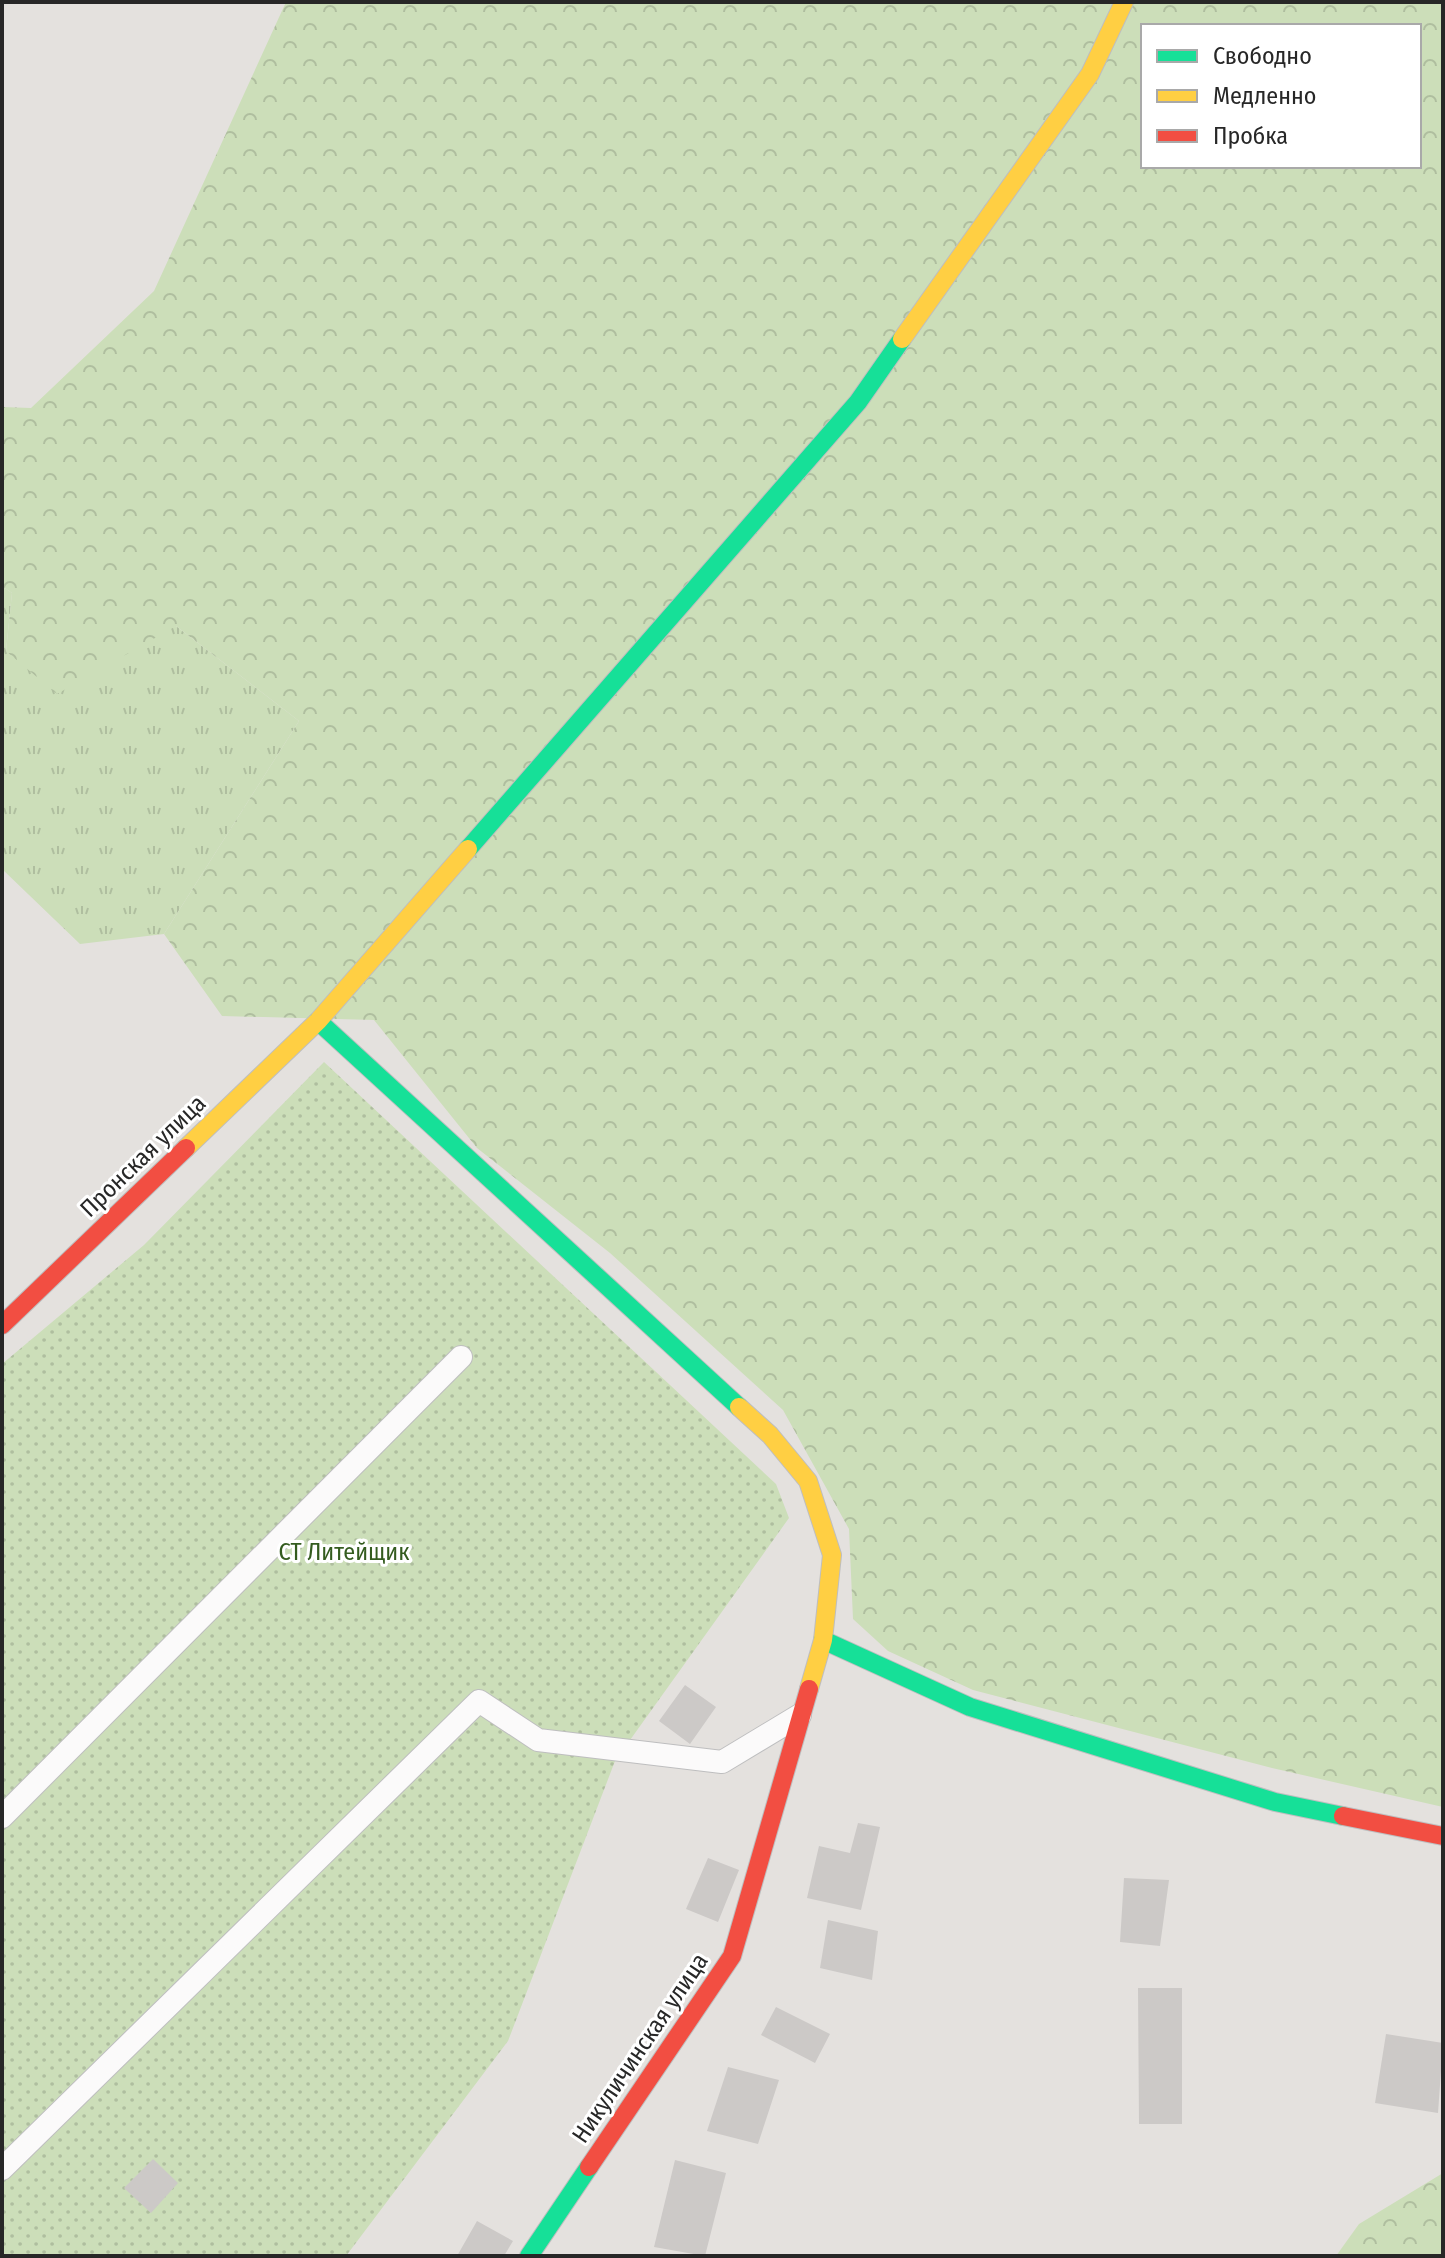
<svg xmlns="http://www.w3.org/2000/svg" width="1445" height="2258" viewBox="0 0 1445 2258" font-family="'Fira Sans Condensed',sans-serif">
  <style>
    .grass { fill: url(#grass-tufts) }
    .forest { fill: url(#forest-crowns); fill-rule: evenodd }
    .garden { fill: url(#garden-dots) }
    .building { fill: #ccc9c7 }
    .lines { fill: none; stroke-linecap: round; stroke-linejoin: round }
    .lane-casing { stroke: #bebebf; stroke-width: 24 }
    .fast-casing { stroke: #bebebf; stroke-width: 20 }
    .slow-casing { stroke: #bebebf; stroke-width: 20 }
    .jam-casing { stroke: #bebebf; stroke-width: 20 }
    .lane { stroke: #fbfafa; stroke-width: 22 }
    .fast { stroke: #16e098; stroke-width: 18 }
    .slow { stroke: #ffcf43; stroke-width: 18 }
    .jam { stroke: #f24e42; stroke-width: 18 }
    .labels { text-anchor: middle; stroke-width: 6; stroke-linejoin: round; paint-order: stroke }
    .street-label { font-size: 24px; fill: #272727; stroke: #fff }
    .park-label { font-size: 24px; fill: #345c1f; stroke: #fff }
  </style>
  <defs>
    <pattern id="grass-tufts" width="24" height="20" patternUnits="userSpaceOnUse" patternTransform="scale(2)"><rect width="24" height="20" fill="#ccdeb9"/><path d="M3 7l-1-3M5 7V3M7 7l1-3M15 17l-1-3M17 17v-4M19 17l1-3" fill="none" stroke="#afbe9f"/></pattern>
    <pattern id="forest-crowns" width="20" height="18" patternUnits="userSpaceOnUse" patternTransform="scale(2)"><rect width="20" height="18" fill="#ccdeb9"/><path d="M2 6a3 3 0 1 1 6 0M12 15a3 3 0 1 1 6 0" fill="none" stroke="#afbe9f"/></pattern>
    <pattern id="garden-dots" width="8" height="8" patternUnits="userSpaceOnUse" patternTransform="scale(2)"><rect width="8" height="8" fill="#ccdeb9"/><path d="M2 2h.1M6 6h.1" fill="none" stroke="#afbe9f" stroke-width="1.8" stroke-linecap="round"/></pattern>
  </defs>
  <rect width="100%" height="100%" fill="#e4e1de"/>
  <!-- grass -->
  <path class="grass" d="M 2,586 L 12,593 L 6,651 L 176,626 L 299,721 L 164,934 L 80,944 L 2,869 Z"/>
  <!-- forest -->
  <path class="forest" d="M 286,2 L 1443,2 L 1443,1807 L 1272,1768 L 973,1690 L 888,1651 L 853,1619 L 849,1529 L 783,1410 L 610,1253 L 477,1148 L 374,1020 L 222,1016 L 164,934 L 299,721 L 176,626 L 57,694 L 6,651 L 12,593 L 2,586 L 2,407 L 31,408 L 154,291 ZM 1143,26 L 1419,26 L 1419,166 L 1143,166 Z
    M 1443,2173 L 1443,2256 L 1336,2256 L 1359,2224 Z"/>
  <!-- garden -->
  <path class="garden" d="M 324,1062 L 776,1484 L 789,1518 L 615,1761 L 508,2041 L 346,2256 L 2,2256 L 2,1364 L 144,1245 Z"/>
  <!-- building -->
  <path class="building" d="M 685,1685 L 716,1707 L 690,1744 L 659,1721 Z
    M 858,1823 L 880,1827 L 861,1910 L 807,1898 L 819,1846 L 850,1853 Z
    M 708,1858 L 739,1870 L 718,1922 L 686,1909 Z
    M 1124,1878 L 1169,1880 L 1160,1946 L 1120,1942 Z
    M 828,1920 L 878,1931 L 872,1980 L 820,1968 Z
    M 1138,1988 L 1182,1988 L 1182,2124 L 1139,2124 Z
    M 776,2007 L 830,2034 L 815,2063 L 761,2035 Z
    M 1386,2034 L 1443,2043 L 1438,2113 L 1375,2103 Z
    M 728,2067 L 779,2080 L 758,2144 L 707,2131 Z
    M 153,2159 L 178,2183 L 151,2213 L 124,2188 Z
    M 675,2160 L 726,2173 L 705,2256 L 654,2247 Z
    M 477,2221 L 513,2241 L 504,2256 L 457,2256 Z"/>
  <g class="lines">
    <defs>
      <path id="lane" d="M 2,1817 L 461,1357
        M 2,2169 L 479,1701 L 538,1740 L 722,1762 L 800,1715"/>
      <path id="fast" d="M 468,849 L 858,402 L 902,339
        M 318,1021 L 739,1407
        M 823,1640 L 970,1707 L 1275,1802 L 1343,1816
        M 529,2256 L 589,2167"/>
      <path id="slow" d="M 902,339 L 1090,74 L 1124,2
        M 186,1148 L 318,1021 L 468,849
        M 739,1407 L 770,1435 L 808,1481 L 832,1555 L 823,1640 L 809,1689"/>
      <path id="jam" d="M 2,1325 L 186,1148
        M 1343,1816 L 1443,1836
        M 589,2167 L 732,1956 L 809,1689"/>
    </defs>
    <!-- lane casing -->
    <use href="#lane" class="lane-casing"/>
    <!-- fast casing -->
    <use href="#fast" class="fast-casing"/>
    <!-- slow casing -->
    <use href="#slow" class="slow-casing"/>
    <!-- jam casing -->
    <use href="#jam" class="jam-casing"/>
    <!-- lane -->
    <use href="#lane" class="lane"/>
    <!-- fast -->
    <use href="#fast" class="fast"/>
    <!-- slow -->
    <use href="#slow" class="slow"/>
    <!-- jam -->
    <use href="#jam" class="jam"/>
  </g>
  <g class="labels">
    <!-- street labels -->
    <g class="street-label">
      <text transform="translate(143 1156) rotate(-44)" y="8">Пронская улица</text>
      <text transform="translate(640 2048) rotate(-56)" y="8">Никуличинская улица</text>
    </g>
    <!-- park labels -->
    <g class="park-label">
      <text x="344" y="1560">СТ Литейщик</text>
    </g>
  </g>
  <!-- border -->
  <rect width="1445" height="2258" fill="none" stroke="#272727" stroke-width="8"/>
  <!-- legend -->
  <rect x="1141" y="24" width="280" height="144" fill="#ffffff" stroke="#a9a9a9" stroke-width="2"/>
  <rect x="1157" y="50" width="40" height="12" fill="#16e098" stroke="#a9a9a9" stroke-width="2"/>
  <text x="1213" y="64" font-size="24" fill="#272727">Свободно</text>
  <rect x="1157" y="90" width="40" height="12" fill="#ffcf43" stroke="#a9a9a9" stroke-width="2"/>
  <text x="1213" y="104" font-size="24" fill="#272727">Медленно</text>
  <rect x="1157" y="130" width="40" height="12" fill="#f24e42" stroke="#a9a9a9" stroke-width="2"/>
  <text x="1213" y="144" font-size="24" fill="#272727">Пробка</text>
</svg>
